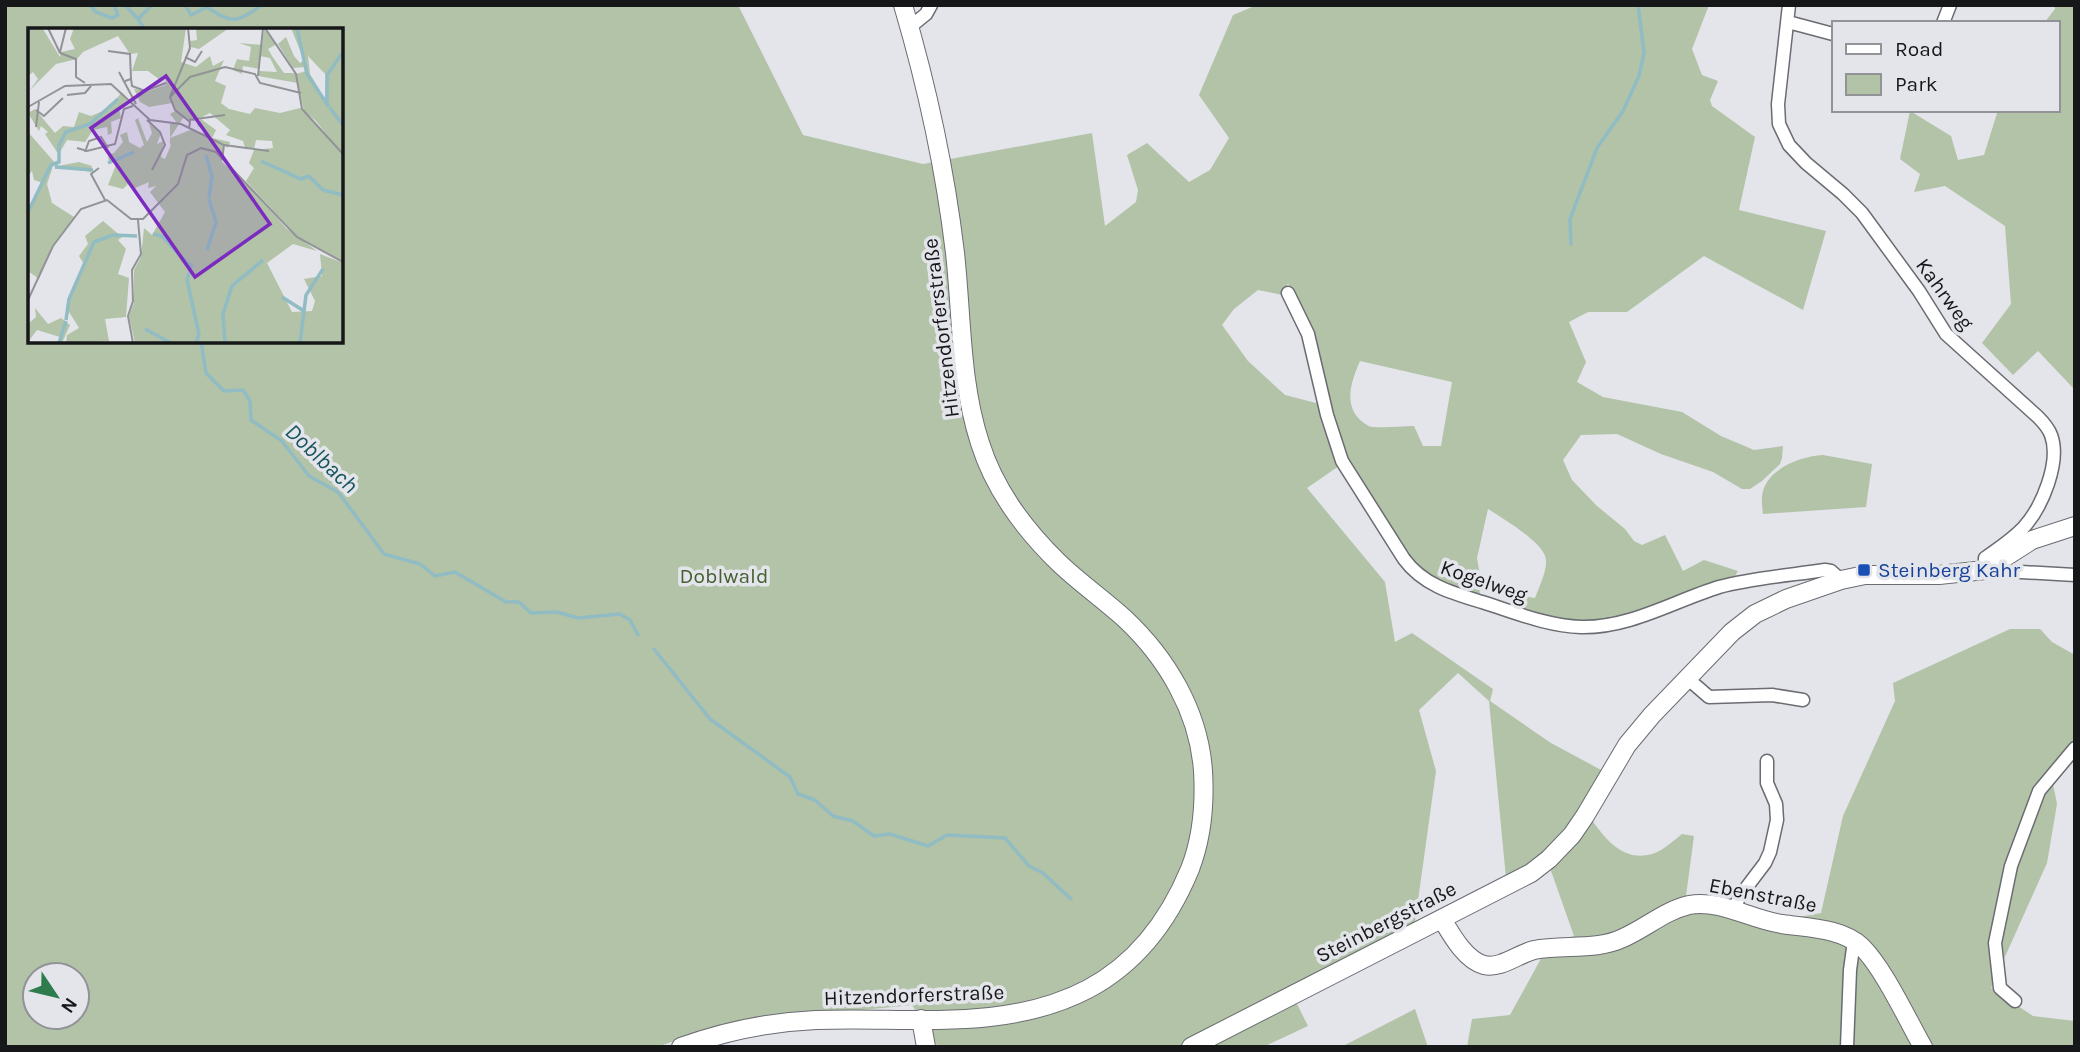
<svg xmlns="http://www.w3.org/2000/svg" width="2080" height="1052" viewBox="0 0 2080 1052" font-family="Karla,sans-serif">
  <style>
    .green { fill: #b2c3a7; fill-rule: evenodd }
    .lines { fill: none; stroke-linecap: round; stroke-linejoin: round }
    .stream { stroke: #91bcc4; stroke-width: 3.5 }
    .street-casing { stroke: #6a6c72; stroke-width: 15 }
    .secondary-casing { stroke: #6a6c72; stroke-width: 20 }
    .street { stroke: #fff; stroke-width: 12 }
    .secondary { stroke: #fff; stroke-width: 18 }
    .transit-dot { fill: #1a4fb4; stroke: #e3e5eb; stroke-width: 2.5 }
    .labels { text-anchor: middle; stroke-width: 7; stroke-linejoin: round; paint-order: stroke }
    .street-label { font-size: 21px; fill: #161719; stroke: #e3e5eb }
    .transit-label { font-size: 21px; fill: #164399; stroke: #e3e5eb; text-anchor: start }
    .park-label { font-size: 21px; fill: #455f30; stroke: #e3e5eb }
    .water-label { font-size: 23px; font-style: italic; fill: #1a555f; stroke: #e3e5eb }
    .inset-river { fill: none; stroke: #91bcc4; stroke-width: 3.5 }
    .inset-road { fill: none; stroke: #919397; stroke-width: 2 }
    .view { fill: #7b2cbf; fill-opacity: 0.15; stroke: #7b2cbf; stroke-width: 3.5 }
    .inset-edge { fill: none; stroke: #161719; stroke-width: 3.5 }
  </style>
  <rect width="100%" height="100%" fill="#e3e5eb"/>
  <!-- green -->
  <path class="green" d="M 5,5 L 738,5 L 803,135 L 923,164 L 1092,133 L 1105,226 L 1136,202 L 1138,190 L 1127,155 L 1147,143 L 1189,182 L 1210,170 L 1229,138 L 1199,95 L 1233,15 L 1257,5 L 1709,5 L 1692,49 L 1702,75 L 1718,81 L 1710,100 L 1712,106 L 1755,137 L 1739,210 L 1826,231 L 1803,310 L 1704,256 L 1627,312 L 1588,312 L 1569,322 L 1586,362 L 1577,382 L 1603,397 L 1682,412 L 1721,436 L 1754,450 L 1783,446 L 1782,458 L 1780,464 L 1762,481 L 1750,489 L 1742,489 L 1713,472 L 1661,454 L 1617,434 L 1581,435 L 1563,460 L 1572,480 L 1597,506 L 1625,529 L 1634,541 L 1642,545 L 1665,535 L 1683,571 L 1704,560 L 1738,571 L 1733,579 L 1629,617 L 1579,624 L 1525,613 L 1518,605 L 1522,596 L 1535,598 C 1539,587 1547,571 1546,560 C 1545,543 1502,518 1488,509 L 1477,558 L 1481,581 L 1479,598 L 1416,570 L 1345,459 L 1288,283 L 1283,295 L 1258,290 L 1234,309 L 1222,325 L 1248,361 L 1285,395 L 1320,404 L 1327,434 L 1339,466 L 1307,488 L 1385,582 L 1395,642 L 1412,633 L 1493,689 L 1490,701 L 1551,743 L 1603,771 L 1565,836 L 1542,857 L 1506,878 L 1489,701 L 1458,673 L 1419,710 L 1436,771 L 1415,922 L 1191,1047 L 938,1047 L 912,1005 C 827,1014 738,1017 657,1047 L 5,1047 ZM 30,30 L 341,30 L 341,341 L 30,341 ZM 1360,361 L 1452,382 L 1441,446 L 1423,446 L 1414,426 C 1401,426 1387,428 1374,427 C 1369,427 1369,426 1364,423 C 1342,407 1351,382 1360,361 ZM 35,975 L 77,975 L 77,1017 L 35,1017 Z
    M 2054,5 L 2075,5 L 2075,390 L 2038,351 L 2013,375 L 1982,343 L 2011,304 L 2005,226 L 1945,186 L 1914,192 L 1920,174 L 1900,159 L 1910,111 L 1951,136 L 1958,160 L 1984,155 L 1998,110 L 2057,110 L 2057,23 L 2044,23 L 2055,9 Z
    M 1823,455 L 1872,464 L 1866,507 L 1763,514 C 1762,506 1761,498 1763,491 C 1769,468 1802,456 1823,455 Z
    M 2010,629 L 2040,629 L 2052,642 L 2075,655 L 2075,759 L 2053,784 L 2057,804 L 2047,863 L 1991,988 L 2033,1016 L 2075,1021 L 2075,1047 L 1467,1047 L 1472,1019 L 1510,1015 L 1548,946 L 1574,936 L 1550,868 L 1591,819 C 1606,840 1625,864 1655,853 C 1665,849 1674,840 1682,834 L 1694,836 L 1686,896 L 1782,920 L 1821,913 L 1843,816 L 1895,701 L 1893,683 Z
    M 1294,998 L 1308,1026 L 1263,1047 L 1205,1047 Z
    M 1415,1009 L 1428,1047 L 1344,1047 L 1345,1045 Z"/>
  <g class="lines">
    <!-- stream -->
    <path class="stream" d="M 90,5 L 96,12 L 112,18 L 118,15 L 114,5
      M 125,5 L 138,19 L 145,30
      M 185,5 L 191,15 L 207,7 C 233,25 237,22 262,5
      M 139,18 L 152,5
      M 1571,244 L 1570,219 L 1597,148 L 1623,111 L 1639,76 L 1644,53 L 1638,5
      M 201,341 L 206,373 L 224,391 L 243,390 L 250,401 L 251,420 L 282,441 L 309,476 L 338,492 L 384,554 L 420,564 L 435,576 L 455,572 L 506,602 L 519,602 L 531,613 L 557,612 L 578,618 L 620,614 L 630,620 L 638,635
      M 654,649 L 710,719 L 790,777 L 798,794 L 815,800 L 833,816 L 853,821 L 874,836 L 890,834 L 928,846 L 947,835 L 1005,838 L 1029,866 L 1043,873 L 1071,899"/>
    <defs>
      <path id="street" d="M 1789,5 L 1778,104 L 1779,124 L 1789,145 L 1806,163 L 1843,194 L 1862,213 L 1919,291 L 1946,334 L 2038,417 C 2043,422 2048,427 2051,435 C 2061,462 2042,507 2024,527 C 2013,539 1999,548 1985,558 L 1985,570 L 2075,575
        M 1788,22 L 1833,34
        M 1943,23 L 1950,5
        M 910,27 L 926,14 L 931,5
        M 1288,293 L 1308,334 L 1327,415 L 1342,461 L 1404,559 C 1423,585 1452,593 1482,602 C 1514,612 1547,626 1581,627 C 1630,628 1674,601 1719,587 C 1752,578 1792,575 1825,570 L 1831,571 L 1841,580
        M 1687,678 L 1709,697 L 1772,695 L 1803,700
        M 1733,910 L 1740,896 L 1765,863 L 1770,852 L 1777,820 L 1776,804 L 1767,783 L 1767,761
        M 2015,1001 L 2000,988 L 1995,943 L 2011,866 L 2039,791 L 2075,748
        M 1847,1047 L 1850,970 L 1854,941"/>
      <path id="secondary" d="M 1442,919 C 1451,934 1465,960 1484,965 C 1501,969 1518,954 1534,950 C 1563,944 1596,951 1623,938 C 1646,928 1664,911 1689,905 C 1721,899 1751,920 1782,924 C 1808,928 1842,928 1862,947 C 1884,969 1907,1019 1923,1047
        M 921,1019 L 926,1047
        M 681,1047 C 725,1031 769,1022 816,1020 C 907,1016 1004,1033 1088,989 C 1137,963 1169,920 1190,869 C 1202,838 1205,804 1203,771 C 1199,712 1167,658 1124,618 C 1103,599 1080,583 1059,563 C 1024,529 995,491 980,443 C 960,382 962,316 955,253 C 945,169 927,86 903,5
        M 1191,1047 L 1531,873 L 1549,859 L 1572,835 L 1585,816 L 1627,745 L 1652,715 L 1732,632 L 1755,614 L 1786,599 L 1841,580 L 1865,575 L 1939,575 L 1985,570 L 2032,540 L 2075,526"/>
    </defs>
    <!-- street casing -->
    <use href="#street" class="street-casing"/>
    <!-- secondary casing -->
    <use href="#secondary" class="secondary-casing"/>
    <!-- street -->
    <use href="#street" class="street"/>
    <!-- secondary -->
    <use href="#secondary" class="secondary"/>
  </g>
  <!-- markers -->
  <rect class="transit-dot" x="1857" y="563" width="14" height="14" rx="3.5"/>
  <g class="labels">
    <!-- street labels -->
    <g class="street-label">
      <text transform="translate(1945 294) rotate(54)" y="7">Kahrweg</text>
      <text transform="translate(941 328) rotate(-97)" y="7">Hitzendorferstraße</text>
      <text transform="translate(1484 581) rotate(19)" y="7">Kogelweg</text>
      <text transform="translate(1763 895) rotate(11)" y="7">Ebenstraße</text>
      <text transform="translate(1386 922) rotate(-27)" y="7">Steinbergstraße</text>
      <text transform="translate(914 995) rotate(-2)" y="7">Hitzendorferstraße</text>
    </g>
    <!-- transit labels -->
    <g class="transit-label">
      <text x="1878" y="577">Steinberg Kahr</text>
    </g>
    <!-- park labels -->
    <g class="park-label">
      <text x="724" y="583">Doblwald</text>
    </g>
    <!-- water labels -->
    <g class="water-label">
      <text transform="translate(322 458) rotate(43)" y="8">Doblbach</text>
    </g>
  </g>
  <!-- overview -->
  <g transform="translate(28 28)">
    <rect width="315" height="315" fill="#e3e5eb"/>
    <path d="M 0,0 L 15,1 L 32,29 L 33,24 L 47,21 L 42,11 L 46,0 L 158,0 L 153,34 L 168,39 L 182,28 L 185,38 L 196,32 L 187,53 L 198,58 L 193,75 L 201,81 L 222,86 L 227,80 L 252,85 L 272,80 L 288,93 L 315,127 L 315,233 L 269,208 L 218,153 L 226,140 L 221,135 L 226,122 L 245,120 L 244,113 L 228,112 L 226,121 L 217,119 L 215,113 L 198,107 L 202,102 L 182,85 L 166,93 L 155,90 L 142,110 L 162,102 L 181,107 L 169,97 L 173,91 L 188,102 L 184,110 L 202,114 L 200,120 L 196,117 L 194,134 L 223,159 L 258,200 L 289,223 L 265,216 L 239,235 L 264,284 L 284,283 L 287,273 L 276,251 L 294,248 L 292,226 L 315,235 L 315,315 L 107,315 L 101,288 L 106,275 L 106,242 L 113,229 L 116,200 L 124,207 L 137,184 L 122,164 L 128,158 L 120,160 L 121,154 L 107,160 L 100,156 L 95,161 L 80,157 L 88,137 L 86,132 L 81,135 L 80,127 L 86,125 L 95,114 L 92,107 L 99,104 L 101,114 L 112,120 L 116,117 L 107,92 L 110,90 L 119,114 L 124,105 L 121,96 L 133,105 L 129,116 L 136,113 L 133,129 L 137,131 L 143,117 L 142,116 L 142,96 L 149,95 L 142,86 L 147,83 L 144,75 L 121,79 L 112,74 L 106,61 L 121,63 L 138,57 L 138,53 L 135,47 L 132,52 L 120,43 L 104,43 L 110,25 L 102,26 L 90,8 L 55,24 L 49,31 L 28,36 L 1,63 L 10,51 L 5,44 L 0,48 ZM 168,0 L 201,0 L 171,21 L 163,19 L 162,13 L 169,12 ZM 263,0 L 315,0 L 315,125 L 276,83 L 268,46 L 278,43 L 277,39 L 265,40 L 250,16 L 258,9 L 266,28 L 272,35 L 276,32 ZM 280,28 L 298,47 L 297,71 L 282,46 ZM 236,1 L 249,16 L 240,21 L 244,28 L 256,45 L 267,45 L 270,55 L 230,48 L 231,43 L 249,44 L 242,30 L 232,28 L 232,41 L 215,38 L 214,46 L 205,42 L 209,31 L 221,33 L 223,19 L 211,15 L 234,17 ZM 94,64 L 99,72 L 91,81 L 93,90 L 83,94 L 84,105 L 80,107 L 79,99 L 65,102 L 57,114 L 39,112 L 32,124 L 30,138 L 51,134 L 64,138 L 63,144 L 25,138 L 19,156 L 24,175 L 46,189 L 24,218 L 11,251 L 0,243 L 0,184 L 15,155 L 6,152 L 4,143 L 0,148 L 0,104 L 28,136 L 31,127 L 17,106 L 20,104 L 13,98 L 11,103 L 0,85 L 7,81 L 27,105 L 35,98 L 46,99 L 51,84 L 63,88 L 80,81 ZM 75,193 L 94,209 L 90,212 L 98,221 L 90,246 L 101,250 L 98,289 L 77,291 L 81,313 L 38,315 L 39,307 L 51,300 L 38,279 L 57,238 L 51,228 L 60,216 L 57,208 ZM 7,280 L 20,296 L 33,290 L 42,297 L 34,315 L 32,309 L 9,302 L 0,314 L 0,296 L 8,289 Z" fill="#b2c3a7" fill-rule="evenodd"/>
    <path class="inset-river" d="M 269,0 L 279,46 L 301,79M 299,77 L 299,47 L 315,24M 302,80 L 315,97M 178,127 L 184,148 L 181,170M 233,133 L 273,151 L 281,148 L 295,162 L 315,167M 80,135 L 106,124M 27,139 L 65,142M 0,184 L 23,137 L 31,134 L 31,117 L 38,104 L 62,96 L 90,71M 125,206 L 134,208 L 162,238M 179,222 L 188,194 L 181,171M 164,235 L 159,252 L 171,306 L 168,315M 254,269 L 276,283M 38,292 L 41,271 L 66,214 L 85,207 L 109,208M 117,301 L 143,315M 31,315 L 38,293M 197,315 L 195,286 L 204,258 L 235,232M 272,315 L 278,267 L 295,241"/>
    <path class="inset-road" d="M 20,0 L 32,25M 160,0 L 162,20 L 142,69 L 147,82 L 162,94 L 161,100M 237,0 L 268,46 L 274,81 L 315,126M 80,23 L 102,26 L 103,51 L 97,53M 32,24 L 38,0M 32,25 L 48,31 L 48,49 L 57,55M 157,29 L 167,34 L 174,23M 91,44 L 108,76M 230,48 L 235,0M 103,51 L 104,58 L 117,63 L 138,55M 39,67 L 57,65 L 63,58M 142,69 L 162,49 L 197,39 L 227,46 L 232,55 L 273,65M 0,79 L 37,58 L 83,56 L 122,92 L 153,96 L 196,117 L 194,132M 8,82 L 16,88 L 35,70M 119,92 L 132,104 L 137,117 L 124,142M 161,92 L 197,87M 8,99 L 11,74M 196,117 L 241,123M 49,120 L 59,123 L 87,116 L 96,81 L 105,78M 57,124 L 61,113 L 73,109 L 80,120M 71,140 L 63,146 L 77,172M 0,272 L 25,218 L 53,181 L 79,172 L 103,191 L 115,191 L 150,156 L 159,127 L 173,120 L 188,124 L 269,209 L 315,234M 105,315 L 100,288 L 105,273 L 104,242 L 113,226 L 110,192"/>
    <path class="view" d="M 138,48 L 242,196 L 167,249 L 63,100 Z"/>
    <rect width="315" height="315" class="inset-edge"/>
  </g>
  <!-- border -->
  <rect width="2080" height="1052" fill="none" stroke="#161719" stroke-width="14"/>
  <!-- legend -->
  <rect x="1832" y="21" width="228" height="91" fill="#e3e5eb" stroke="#919397" stroke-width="2"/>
  <rect x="1846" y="44" width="35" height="10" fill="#ffffff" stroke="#919397" stroke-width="2"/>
  <text x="1895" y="56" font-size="21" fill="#161719">Road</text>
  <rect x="1846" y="74" width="35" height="21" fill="#b2c3a7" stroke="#919397" stroke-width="2"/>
  <text x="1895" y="91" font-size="21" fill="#161719">Park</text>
  <!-- north arrow -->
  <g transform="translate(56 996) rotate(125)"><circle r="33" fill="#e3e5eb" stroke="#919397" stroke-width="2"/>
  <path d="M0-5L12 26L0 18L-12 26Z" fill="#2e7b4b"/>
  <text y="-10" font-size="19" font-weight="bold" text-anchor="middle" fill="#161719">N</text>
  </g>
</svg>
